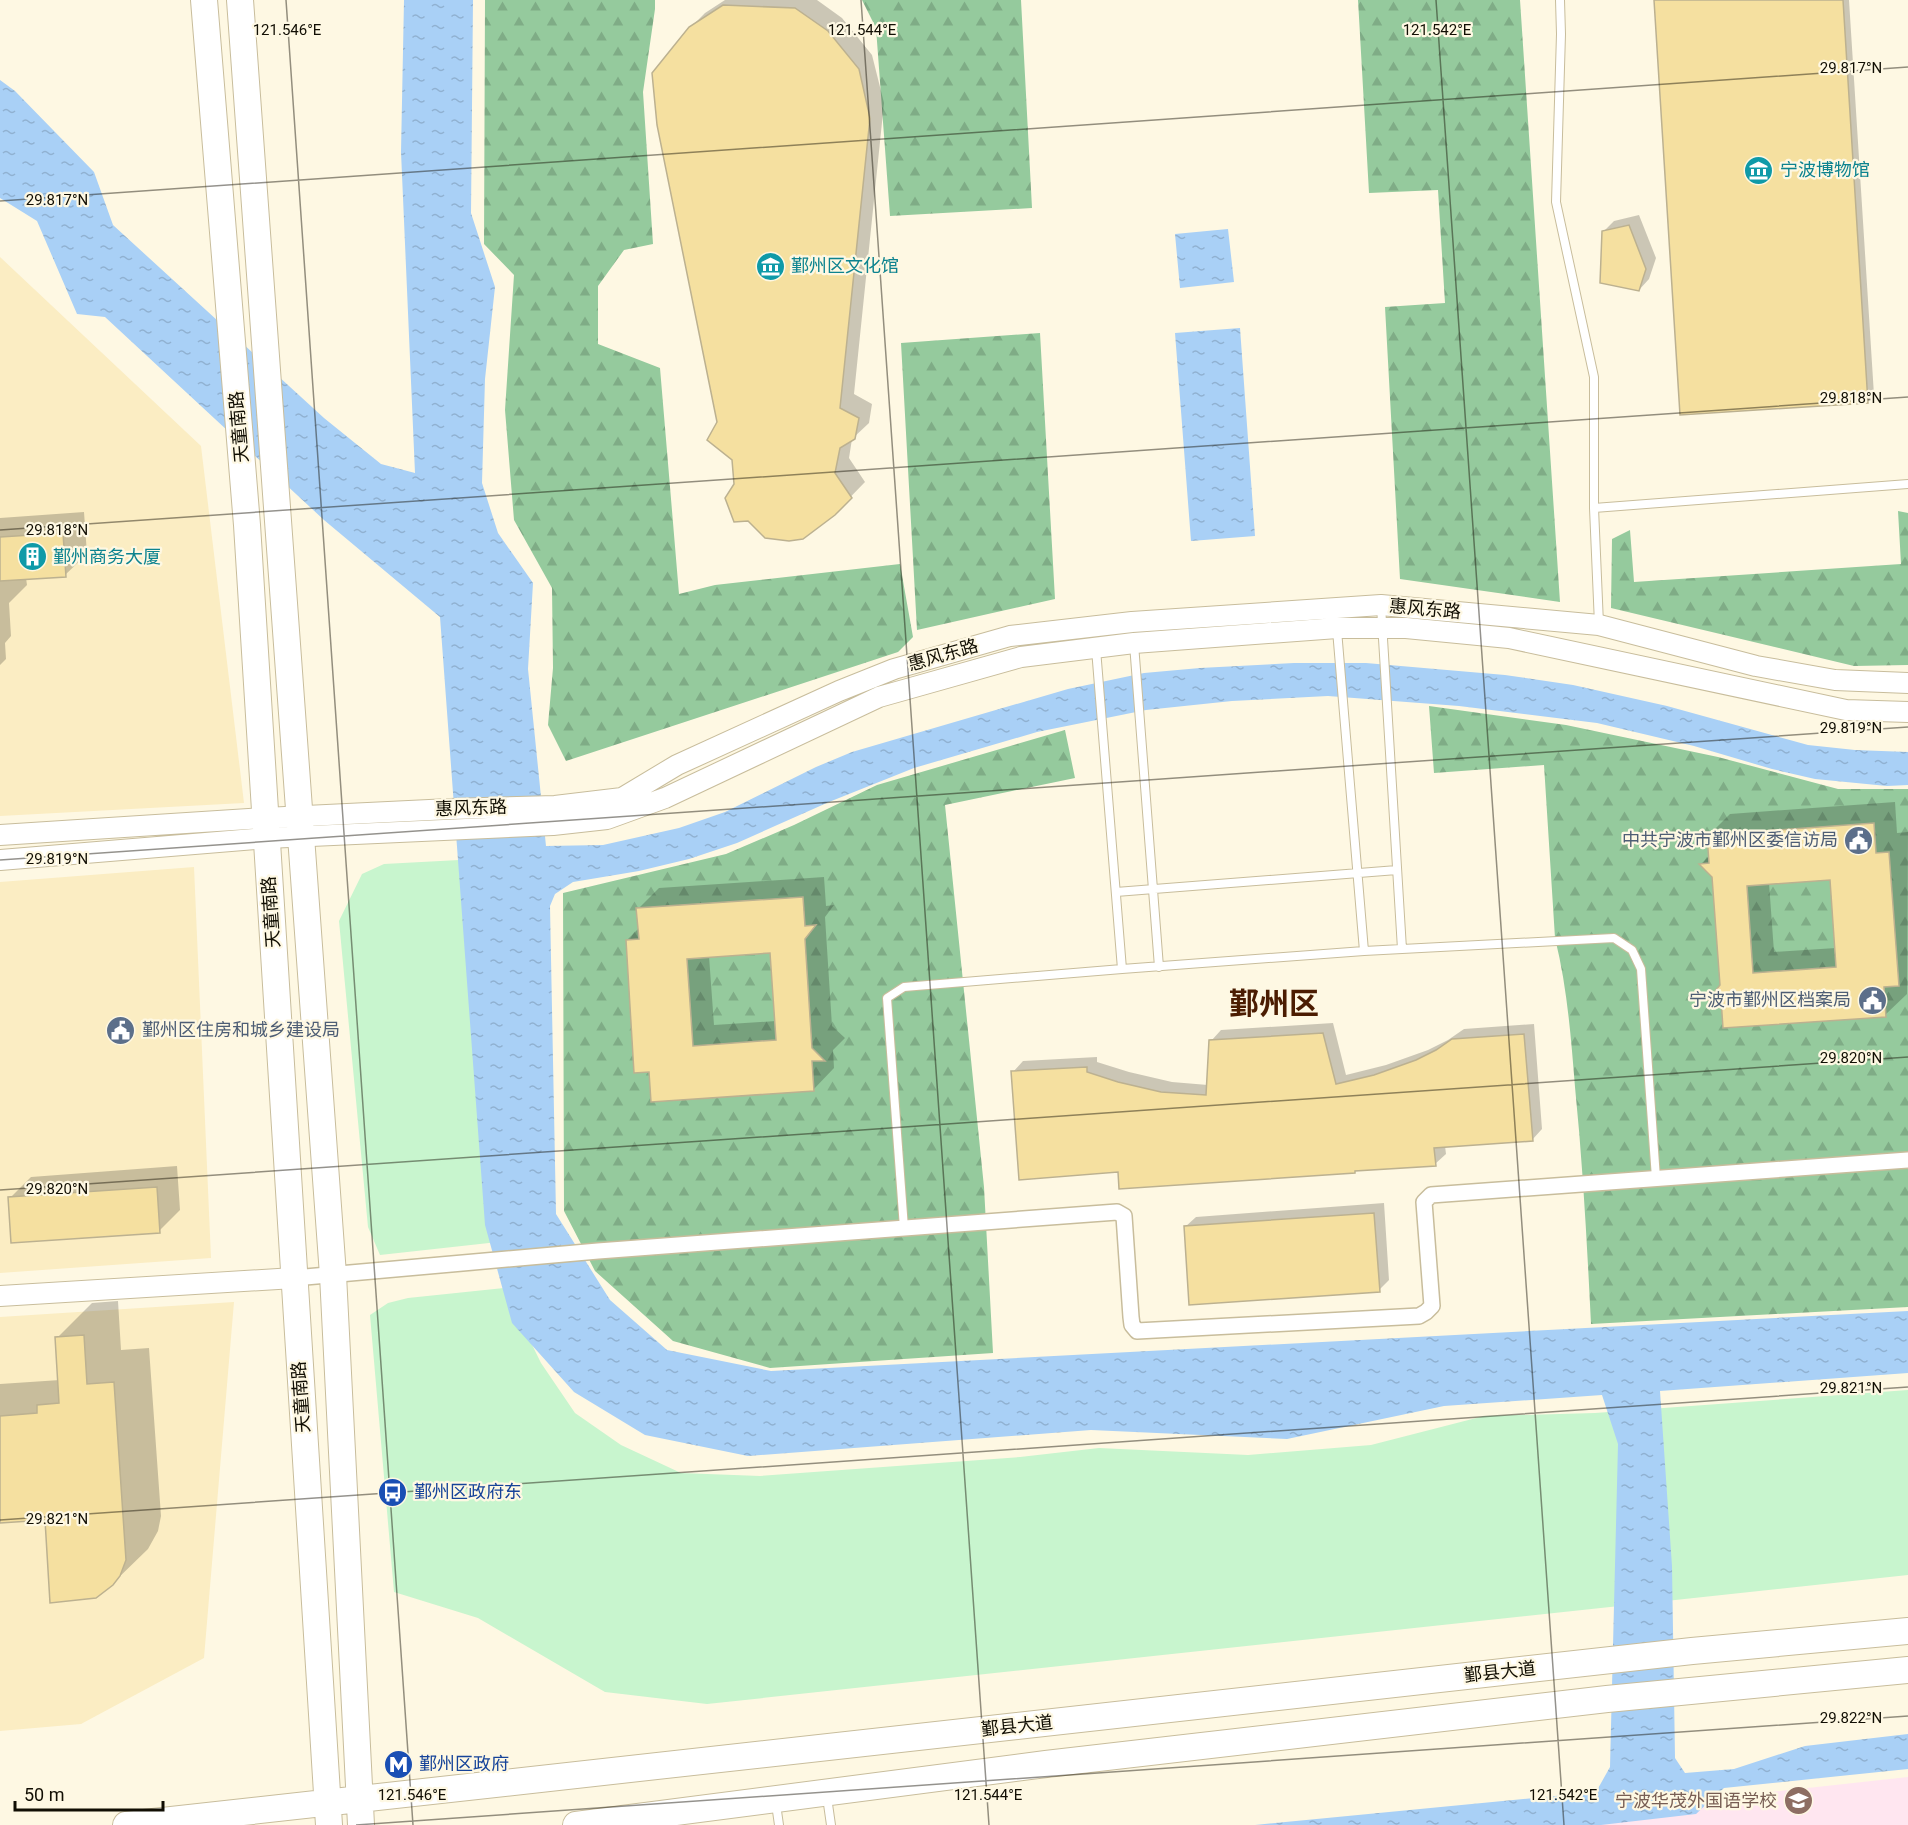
<svg xmlns="http://www.w3.org/2000/svg" width="1908" height="1825" viewBox="0 0 1908 1825" font-family="Roboto,'Noto Sans SC',sans-serif">
  <style>
    .built { fill: #fbedc3 }
    .education { fill: #ffe6f0 }
    .forest { fill: url(#forest-firs) }
    .green { fill: #c8f5ce }
    .water { fill: url(#water-ripples) }
    .shadow { fill: #0003; fill-rule: evenodd }
    .building { fill: #f5e0a0; stroke: #bcb190; stroke-width: 1.5; fill-rule: evenodd }
    .lines { fill: none; stroke-linecap: round; stroke-linejoin: round }
    .service-casing { stroke: #c8bd9c; stroke-width: 10 }
    .minor-casing { stroke: #c8bd9c; stroke-width: 18 }
    .tertiary-casing { stroke: #c8bd9c; stroke-width: 22 }
    .primary-casing { stroke: #c8bd9c; stroke-width: 28 }
    .service { stroke: #fff; stroke-width: 8 }
    .minor { stroke: #fff; stroke-width: 15 }
    .tertiary { stroke: #fff; stroke-width: 20 }
    .primary { stroke: #fff; stroke-width: 26 }
    .ticks { fill: none; stroke: #110e03; stroke-width: 1.5; stroke-opacity: 0.45 }
    .labels { text-anchor: middle; stroke-width: 4.5; stroke-linejoin: round; paint-order: stroke }
    .culture-label { font-size: 18px; fill: #0d838f; stroke: #fef8e3; text-anchor: start }
    .street-label { font-size: 18px; fill: #110e03; stroke: #fef8e3 }
    .service-label { font-size: 18px; fill: #4e5e75; stroke: #fef8e3; text-anchor: end }
    .transit-label { font-size: 18px; fill: #164399; stroke: #fef8e3; text-anchor: start }
    .education-label { font-size: 18px; fill: #785e54; stroke: #fef8e3; text-anchor: end }
    .town-label { font-size: 30px; font-weight: bold; fill: #4b1c01; stroke: #fef8e3 }
    .ticks-label { font-size: 15px; text-anchor: middle; fill: #110e03; stroke: #fef8e3; stroke-width: 4.5; stroke-linejoin: round; paint-order: stroke }
  </style>
  <defs>
    <pattern id="forest-firs" width="22" height="20" patternUnits="userSpaceOnUse" patternTransform="scale(1.5)"><rect width="22" height="20" fill="#95ca9d"/><path d="M5 1l3.5 6h-7zM16 11l3.5 6h-7z" fill="#7fac86"/></pattern>
    <pattern id="water-ripples" width="26" height="14" patternUnits="userSpaceOnUse" patternTransform="scale(1.5)"><rect width="26" height="14" fill="#a9d0f6"/><path d="M2 4q2-2 4 0t4 0M15 11q2-2 4 0t4 0" fill="none" stroke="#90b1d1"/></pattern>
  </defs>
  <rect width="100%" height="100%" fill="#fef8e3"/>
  <!-- built -->
  <path class="built" d="M 0,257 L 201,446 L 244,803 L 0,816 Z
    M 194,867 L 211,1258 L 0,1273 L 0,882 Z
    M 234,1302 L 204,1658 L 81,1724 L 0,1731 L 0,1317 Z"/>
  <!-- education -->
  <path class="education" d="M 1908,1777 L 1908,1825 L 1470,1825 Z"/>
  <!-- forest -->
  <path class="forest" d="M 485,0 L 655,0 L 655,9 L 643,92 L 653,244 L 624,250 L 598,286 L 598,344 L 660,368 L 679,594 L 715,585 L 900,564 L 913,637 L 898,652 L 566,761 L 548,725 L 553,668 L 552,588 L 514,520 L 505,410 L 514,275 L 484,244 Z
    M 862,0 L 1021,0 L 1032,208 L 890,216 L 876,28 Z
    M 1358,0 L 1520,0 L 1560,602 L 1400,579 L 1385,307 L 1445,303 L 1438,190 L 1369,193 Z
    M 1040,333 L 1055,599 L 917,630 L 901,343 Z
    M 1898,511 L 1908,513 L 1908,665 L 1854,666 L 1611,608 L 1612,539 L 1630,530 L 1634,582 L 1901,564 Z
    M 1429,706 L 1566,725 L 1718,757 L 1838,789 L 1908,789 L 1908,1307 L 1591,1324 C 1587,1244 1583,1166 1575,1087 C 1571,1037 1567,986 1555,938 L 1544,765 L 1434,773 Z
    M 1065,730 L 1075,778 L 945,805 L 984,1187 L 993,1353 L 770,1368 L 673,1341 L 595,1271 L 564,1211 L 563,893 L 726,854 L 794,825 L 877,785 Z"/>
  <!-- green -->
  <path class="green" d="M 459,860 L 498,1242 L 380,1255 L 368,1227 L 339,921 L 362,874 L 384,864 Z
    M 504,1288 L 541,1363 L 575,1413 L 621,1445 L 681,1473 L 760,1476 L 1020,1457 L 1099,1448 L 1248,1455 L 1371,1445 L 1484,1416 L 1595,1413 L 1908,1390 L 1908,1575 L 707,1704 L 605,1692 L 478,1618 L 394,1592 L 370,1315 L 388,1303 L 408,1298 Z"/>
  <!-- water -->
  <path class="water" d="M 404,0 L 473,0 L 471,213 L 495,287 L 485,379 L 482,483 L 498,533 L 533,583 L 528,669 L 546,846 L 603,845 L 679,828 L 725,812 L 816,767 L 852,752 L 1068,689 L 1144,673 L 1200,668 L 1294,663 L 1366,663 L 1505,675 L 1573,685 L 1667,706 L 1808,745 L 1855,750 L 1908,752 L 1908,785 L 1887,786 L 1815,779 L 1772,769 L 1694,746 L 1597,723 L 1459,706 L 1328,696 L 1232,701 L 1146,710 L 1037,732 L 914,768 L 829,802 L 737,843 L 689,859 L 639,871 L 573,882 L 555,894 L 550,906 L 556,1214 L 610,1300 L 667,1350 L 771,1371 L 1908,1311 L 1908,1373 L 1660,1391 L 1672,1566 L 1675,1758 L 1685,1773 L 1734,1769 L 1805,1746 L 1908,1734 L 1908,1769 L 1724,1788 L 1696,1814 L 1601,1825 L 1255,1825 L 1596,1792 L 1610,1767 L 1618,1444 L 1602,1395 L 1444,1406 L 1287,1439 L 1091,1430 L 748,1456 L 645,1435 L 574,1392 L 512,1323 L 485,1225 L 440,617 L 324,520 L 105,317 L 77,314 L 37,221 L 0,198 L 0,80 L 15,91 L 94,172 L 113,225 L 324,418 L 381,464 L 415,473 L 401,152 Z
    M 1228,229 L 1234,282 L 1180,288 L 1175,234 Z
    M 1240,328 L 1255,536 L 1191,541 L 1175,333 Z"/>
  <!-- shadow -->
  <path class="shadow" d="M 725,0 L 817,0 L 842,18 L 872,55 L 884,103 L 854,394 L 872,404 L 869,423 L 852,439 L 849,458 L 865,482 L 834,514 L 736,484 L 733,460 L 719,422 L 690,28 L 705,13 Z
    M 1656,0 L 1849,0 L 1874,395 L 1867,402 Z
    M 1639,215 L 1656,258 L 1649,279 L 1639,290 L 1604,231 L 1614,221 Z
    M 84,512 L 87,554 L 65,575 L 26,578 L 27,585 L 9,603 L 11,636 L 5,643 L 6,659 L 0,665 L 0,518 Z
    M 1895,802 L 1897,833 L 1908,832 L 1907,994 L 1885,1015 L 1721,986 L 1713,876 L 1701,864 L 1710,855 L 1709,835 L 1730,814 ZM 1832,878 L 1836,948 L 1774,952 L 1769,883 Z
    M 824,877 L 826,906 L 834,905 L 825,917 L 832,1026 L 845,1038 L 833,1050 L 834,1068 L 813,1090 L 651,1071 L 627,940 L 639,928 L 638,909 L 659,888 ZM 771,951 L 776,1021 L 714,1025 L 709,956 Z
    M 1333,1023 L 1346,1075 L 1386,1065 L 1428,1050 L 1448,1040 L 1464,1029 L 1534,1024 L 1542,1129 L 1532,1140 L 1445,1146 L 1446,1154 L 1435,1164 L 1119,1170 L 1013,1072 L 1023,1061 L 1097,1057 L 1097,1062 L 1129,1072 L 1172,1082 L 1208,1085 L 1211,1041 L 1221,1030 Z
    M 177,1166 L 180,1210 L 159,1231 L 10,1198 L 31,1177 Z
    M 1384,1203 L 1389,1280 L 1379,1290 L 1185,1227 L 1196,1217 Z
    M 118,1301 L 121,1350 L 149,1348 L 161,1516 L 158,1531 L 148,1549 L 112,1584 L 46,1519 L 0,1522 L 0,1384 L 60,1380 L 57,1338 L 92,1303 Z"/>
  <!-- building -->
  <path class="building" d="M 1654,0 L 1843,0 L 1868,403 L 1680,415 Z
    M 723,5 L 795,8 L 828,31 L 859,69 L 870,118 L 840,408 L 859,418 L 855,439 L 840,448 L 835,473 L 852,498 L 835,515 L 803,539 L 789,541 L 765,538 L 748,521 L 734,522 L 725,498 L 734,484 L 732,460 L 707,440 L 717,422 L 657,125 L 652,73 L 689,27 Z
    M 1629,225 L 1646,269 L 1639,291 L 1600,283 L 1602,231 Z
    M 63,533 L 66,577 L 0,581 L 0,537 Z
    M 1874,823 L 1876,853 L 1889,852 L 1899,986 L 1884,987 L 1886,1017 L 1723,1028 L 1721,999 L 1708,1000 L 1720,985 L 1712,877 L 1699,864 L 1709,863 L 1707,835 ZM 1830,880 L 1836,967 L 1753,973 L 1747,886 Z
    M 803,897 L 805,926 L 816,925 L 805,939 L 812,1048 L 825,1061 L 812,1061 L 814,1091 L 651,1102 L 649,1072 L 634,1073 L 626,940 L 639,939 L 636,908 ZM 770,953 L 776,1040 L 693,1046 L 687,959 Z
    M 1323,1033 L 1336,1084 L 1374,1075 L 1416,1060 L 1436,1050 L 1452,1039 L 1524,1034 L 1533,1141 L 1434,1148 L 1436,1166 L 1355,1171 L 1355,1173 L 1119,1189 L 1118,1172 L 1019,1180 L 1011,1071 L 1087,1067 L 1087,1072 L 1118,1082 L 1161,1092 L 1206,1095 L 1209,1040 Z
    M 157,1187 L 160,1233 L 11,1243 L 8,1197 Z
    M 1374,1213 L 1380,1292 L 1189,1305 L 1184,1226 Z
    M 84,1335 L 87,1384 L 114,1382 L 126,1560 L 120,1576 L 113,1585 L 96,1598 L 50,1603 L 45,1520 L 0,1523 L 0,1416 L 37,1413 L 37,1405 L 59,1403 L 55,1337 Z"/>
  <g class="lines">
    <defs>
      <path id="service" d="M 1560,0 L 1561,34 L 1556,202 L 1594,377 L 1594,508 L 1599,624
        M 1594,508 L 1908,484
        M 1381,606 L 1402,949
        M 1337,630 L 1364,951
        M 1134,644 L 1159,967
        M 1096,649 L 1122,969 L 1364,951 L 1614,938 L 1632,950 L 1641,969 L 1656,1178
        M 1116,892 L 1397,870
        M 904,1228 L 887,998 L 904,987 L 1122,969
        M 827,1797 L 831,1825
        M 776,1804 L 779,1825"/>
      <path id="minor" d="M 294,1278 L 598,1251 L 1117,1212 L 1124,1216 L 1131,1317 L 1132,1325 L 1137,1331 L 1419,1316 L 1426,1312 L 1432,1306 L 1424,1202 L 1431,1195 L 1908,1160"/>
      <path id="tertiary" d="M 0,835 L 265,818 L 450,809 L 555,806 L 622,798 L 677,765 L 839,691 L 894,669 L 1010,636 L 1132,622 L 1381,605 L 1599,625 L 1756,666 L 1835,680 L 1908,683
        M 0,860 L 267,838 L 553,825 L 607,819 L 665,798 L 879,697 L 1021,657 L 1134,643 L 1337,628 L 1406,628 L 1509,638 L 1846,710 L 1908,712
        M 0,1296 L 294,1278"/>
      <path id="primary" d="M 204,0 L 247,525 L 329,1825
        M 240,0 L 333,1275 L 361,1825
        M 126,1825 L 1692,1651 L 1908,1631
        M 576,1825 L 1046,1764 L 1607,1699 L 1908,1670"/>
    </defs>
    <!-- service casing -->
    <use href="#service" class="service-casing"/>
    <!-- minor casing -->
    <use href="#minor" class="minor-casing"/>
    <!-- tertiary casing -->
    <use href="#tertiary" class="tertiary-casing"/>
    <!-- primary casing -->
    <use href="#primary" class="primary-casing"/>
    <!-- service -->
    <use href="#service" class="service"/>
    <!-- minor -->
    <use href="#minor" class="minor"/>
    <!-- tertiary -->
    <use href="#tertiary" class="tertiary"/>
    <!-- primary -->
    <use href="#primary" class="primary"/>
  </g>
  <!-- ticks -->
  <path class="ticks" d="M 286,0 L 413,1825M 861,0 L 989,1825M 1436,0 L 1564,1825M 0,201 L 1908,67M 0,530 L 1908,397M 0,860 L 1908,727M 0,1190 L 1908,1057M 0,1520 L 1908,1387M 356,1825 L 1908,1716"/>
  <!-- icons -->
  <defs>
    <symbol id="museum-disc" viewBox="-11 -11 22 22"><circle r="9.5" fill="#0f9aa8" stroke="#fef8e3"/><path d="M0-6L6-3V-2H-6V-3ZM-5-1h2V3h-2ZM-1-1h2V3h-2ZM3-1h2V3H3ZM-6 4H6V6H-6Z" fill="#fff"/></symbol>
    <symbol id="building-disc" viewBox="-11 -11 22 22"><circle r="9.5" fill="#0f9aa8" stroke="#fef8e3"/><path d="M-4-6H4V6H1V3H-1V6H-4ZM-2.5-4.3h1.7v1.8h-1.7ZM.8-4.3h1.7v1.8H.8ZM-2.5-1h1.7V.8h-1.7ZM.8-1h1.7V.8H.8Z" fill="#fff"/></symbol>
    <symbol id="civic-disc" viewBox="-11 -11 22 22"><circle r="9.5" fill="#5c6f8a" stroke="#fef8e3"/><path d="M-.6-6.5H3V-4.5H.6V-3L4-1V1h2V6H-6V1h2V-1L-.6-3ZM-1.2 2.5V6h2.4V2.5Z" fill="#fff"/></symbol>
    <symbol id="bus-disc" viewBox="-11 -11 22 22"><circle r="9.5" fill="#1a4fb4" stroke="#fef8e3"/><path d="M-5-6H5V4H4V6H2V4H-2V6H-4V4H-5ZM-3.5-4V0h7V-4ZM-3.5 1.2v1.5H-2V1.2ZM2 1.2v1.5H3.5V1.2Z" fill="#fff"/></symbol>
    <symbol id="metro-disc" viewBox="-11 -11 22 22"><circle r="9.5" fill="#1a4fb4" stroke="#fef8e3"/><path d="M-5.5 5V-5H-3L0 0L3-5H5.5V5H3V-.5L0 4L-3-.5V5Z" fill="#fff"/></symbol>
    <symbol id="school-disc" viewBox="-11 -11 22 22"><circle r="9.5" fill="#8d6e63" stroke="#fef8e3"/><path d="M0-5L7-2L0 1L-7-2ZM-4 1L0 2.5L4 1V4Q0 6-4 4Z" fill="#fff"/></symbol>
  </defs>
  <g fill-rule="evenodd">
    <use href="#museum-disc" x="1742" y="154" width="33" height="33"/>
    <use href="#museum-disc" x="754" y="250" width="33" height="33"/>
    <use href="#building-disc" x="16" y="540" width="33" height="33"/>
    <use href="#civic-disc" x="1842" y="824" width="33" height="33"/>
    <use href="#civic-disc" x="1856" y="984" width="33" height="33"/>
    <use href="#civic-disc" x="104" y="1014" width="33" height="33"/>
    <use href="#bus-disc" x="376" y="1476" width="33" height="33"/>
    <use href="#metro-disc" x="382" y="1748" width="33" height="33"/>
    <use href="#school-disc" x="1782" y="1784" width="33" height="33"/>
  </g>
  <g class="labels">
    <!-- culture labels -->
    <g class="culture-label">
      <text x="1780" y="176">宁波博物馆</text>
      <text x="791" y="272">鄞州区文化馆</text>
      <text x="53" y="563">鄞州商务大厦</text>
    </g>
    <!-- street labels -->
    <g class="street-label">
      <text transform="translate(239 427) rotate(-95)" y="6">天童南路</text>
      <text transform="translate(1425 609) rotate(5)" y="6">惠风东路</text>
      <text transform="translate(943 655) rotate(-16)" y="6">惠风东路</text>
      <text transform="translate(471 808) rotate(-2)" y="6">惠风东路</text>
      <text transform="translate(271 912) rotate(-94)" y="6">天童南路</text>
      <text transform="translate(301 1397) rotate(-94)" y="6">天童南路</text>
      <text transform="translate(1500 1672) rotate(-6)" y="6">鄞县大道</text>
      <text transform="translate(1017 1726) rotate(-6)" y="6">鄞县大道</text>
    </g>
    <!-- service labels -->
    <g class="service-label">
      <text x="1838" y="846">中共宁波市鄞州区委信访局</text>
      <text x="1851" y="1006">宁波市鄞州区档案局</text>
      <text x="142" y="1036" text-anchor="start">鄞州区住房和城乡建设局</text>
    </g>
    <!-- transit labels -->
    <g class="transit-label">
      <text x="414" y="1498">鄞州区政府东</text>
      <text x="419" y="1770">鄞州区政府</text>
    </g>
    <!-- education labels -->
    <g class="education-label">
      <text x="1777" y="1807">宁波华茂外国语学校</text>
    </g>
    <!-- town labels -->
    <g class="town-label">
      <text x="1274" y="1014">鄞州区</text>
    </g>
  </g>
  <g class="ticks-label">
    <text x="287" y="35">121.546°E</text>
    <text x="862" y="35">121.544°E</text>
    <text x="1437" y="35">121.542°E</text>
    <text x="1851" y="73">29.817°N</text>
    <text x="57" y="205">29.817°N</text>
    <text x="1851" y="403">29.818°N</text>
    <text x="57" y="535">29.818°N</text>
    <text x="1851" y="733">29.819°N</text>
    <text x="57" y="864">29.819°N</text>
    <text x="1851" y="1063">29.820°N</text>
    <text x="57" y="1194">29.820°N</text>
    <text x="1851" y="1393">29.821°N</text>
    <text x="57" y="1524">29.821°N</text>
    <text x="1851" y="1723">29.822°N</text>
    <text x="412" y="1800">121.546°E</text>
    <text x="988" y="1800">121.544°E</text>
    <text x="1563" y="1800">121.542°E</text>
  </g>
  <!-- scale -->
  <path d="M15 1801v9h148v-9" fill="none" stroke="#110e03" stroke-width="3"/>
  <text x="24" y="1801" font-size="18" fill="#110e03" stroke="#fef8e3" stroke-width="4.5" paint-order="stroke">50 m</text>
</svg>
